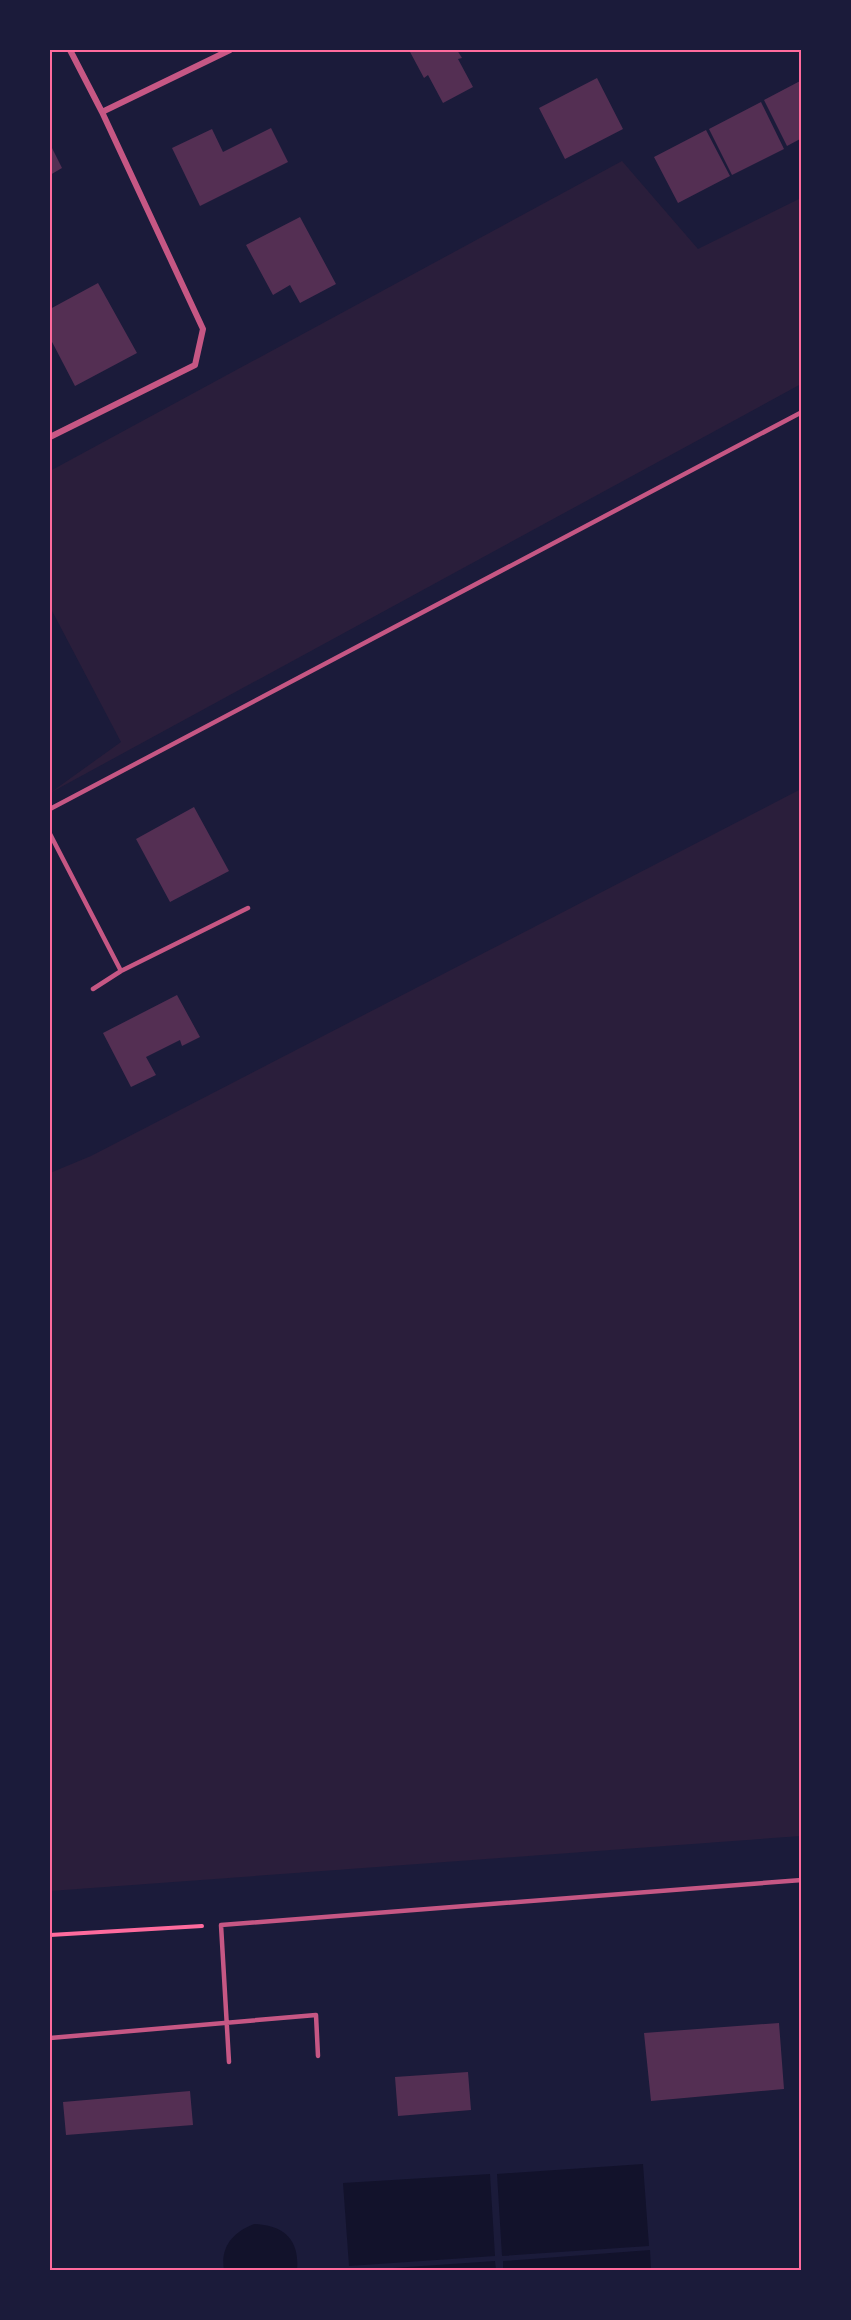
<svg xmlns="http://www.w3.org/2000/svg" width="851" height="2320" viewBox="0 0 851 2320" font-family="'Archivo Narrow',sans-serif">
  <style>
    .green { fill: #2a1e3b }
    .water { fill: #12122b }
    .building { fill: #542f53 }
    .lines { fill: none; stroke-linecap: round; stroke-linejoin: round }
    .path { stroke: #ff6b9d; stroke-width: 4 }
    .service { stroke: #c65784; stroke-width: 4.5 }
    .minor { stroke: #c65784; stroke-width: 6 }
    .neatline { fill: none; stroke: #ff6b9d; stroke-width: 2 }
  </style>
  <rect width="100%" height="100%" fill="#1b1b3a"/>
  <!-- green -->
  <path class="green" d="M 622,161 L 698,249 L 801,198 L 801,384 L 50,793 L 121,742 L 50,607 L 50,471 Z
    M 801,789 L 801,1836 L 50,1891 L 50,1173 L 91,1156 Z"/>
  <!-- water -->
  <path class="water" d="M 643,2164 L 649,2246 L 502,2256 L 497,2174 Z
    M 490,2174 L 495,2256 L 349,2266 L 343,2183 Z
    M 254,2224 C 284,2225 300,2240 297,2270 L 224,2270 C 220,2247 233,2232 254,2224 Z
    M 650,2250 L 651,2270 L 503,2270 L 503,2261 Z
    M 495,2261 L 496,2270 L 364,2270 Z"/>
  <!-- building -->
  <path class="building" d="M 409,50 L 457,50 L 462,58 L 458,59 L 473,87 L 443,103 L 428,75 L 424,78 Z
    M 597,78 L 623,129 L 565,159 L 539,108 Z
    M 802,80 L 802,138 L 787,146 L 764,100 Z
    M 761,102 L 784,149 L 732,175 L 709,129 Z
    M 271,128 L 288,162 L 200,206 L 172,148 L 212,129 L 223,152 Z
    M 706,130 L 730,176 L 678,203 L 654,157 Z
    M 52,148 L 62,168 L 50,175 L 50,149 Z
    M 300,217 L 336,284 L 300,303 L 290,285 L 273,295 L 246,245 Z
    M 98,283 L 137,353 L 75,386 L 50,338 L 50,309 Z
    M 194,807 L 229,871 L 170,902 L 136,839 Z
    M 177,995 L 200,1037 L 182,1046 L 180,1040 L 146,1057 L 156,1075 L 131,1087 L 103,1033 Z
    M 779,2023 L 784,2089 L 651,2101 L 644,2033 Z
    M 468,2072 L 471,2110 L 398,2116 L 395,2077 Z
    M 190,2091 L 193,2125 L 66,2135 L 63,2102 Z"/>
  <g class="lines">
    <!-- path -->
    <path class="path" d="M 50,1935 L 202,1926"/>
    <!-- service -->
    <path class="service" d="M 50,809 L 802,412
      M 50,834 L 121,971 L 248,908
      M 93,989 L 121,971
      M 50,2038 L 316,2015 L 318,2056
      M 229,2062 L 221,1925 L 802,1880"/>
    <!-- minor -->
    <path class="minor" d="M 102,112 L 230,50
      M 50,437 L 195,365 L 203,329 L 102,112 L 70,50"/>
  </g>
  <!-- border -->
  <rect width="851" height="2320" fill="none" stroke="#1b1b3a" stroke-width="102"/>
  <rect x="51" y="51" width="749" height="2218" class="neatline"/>
</svg>
